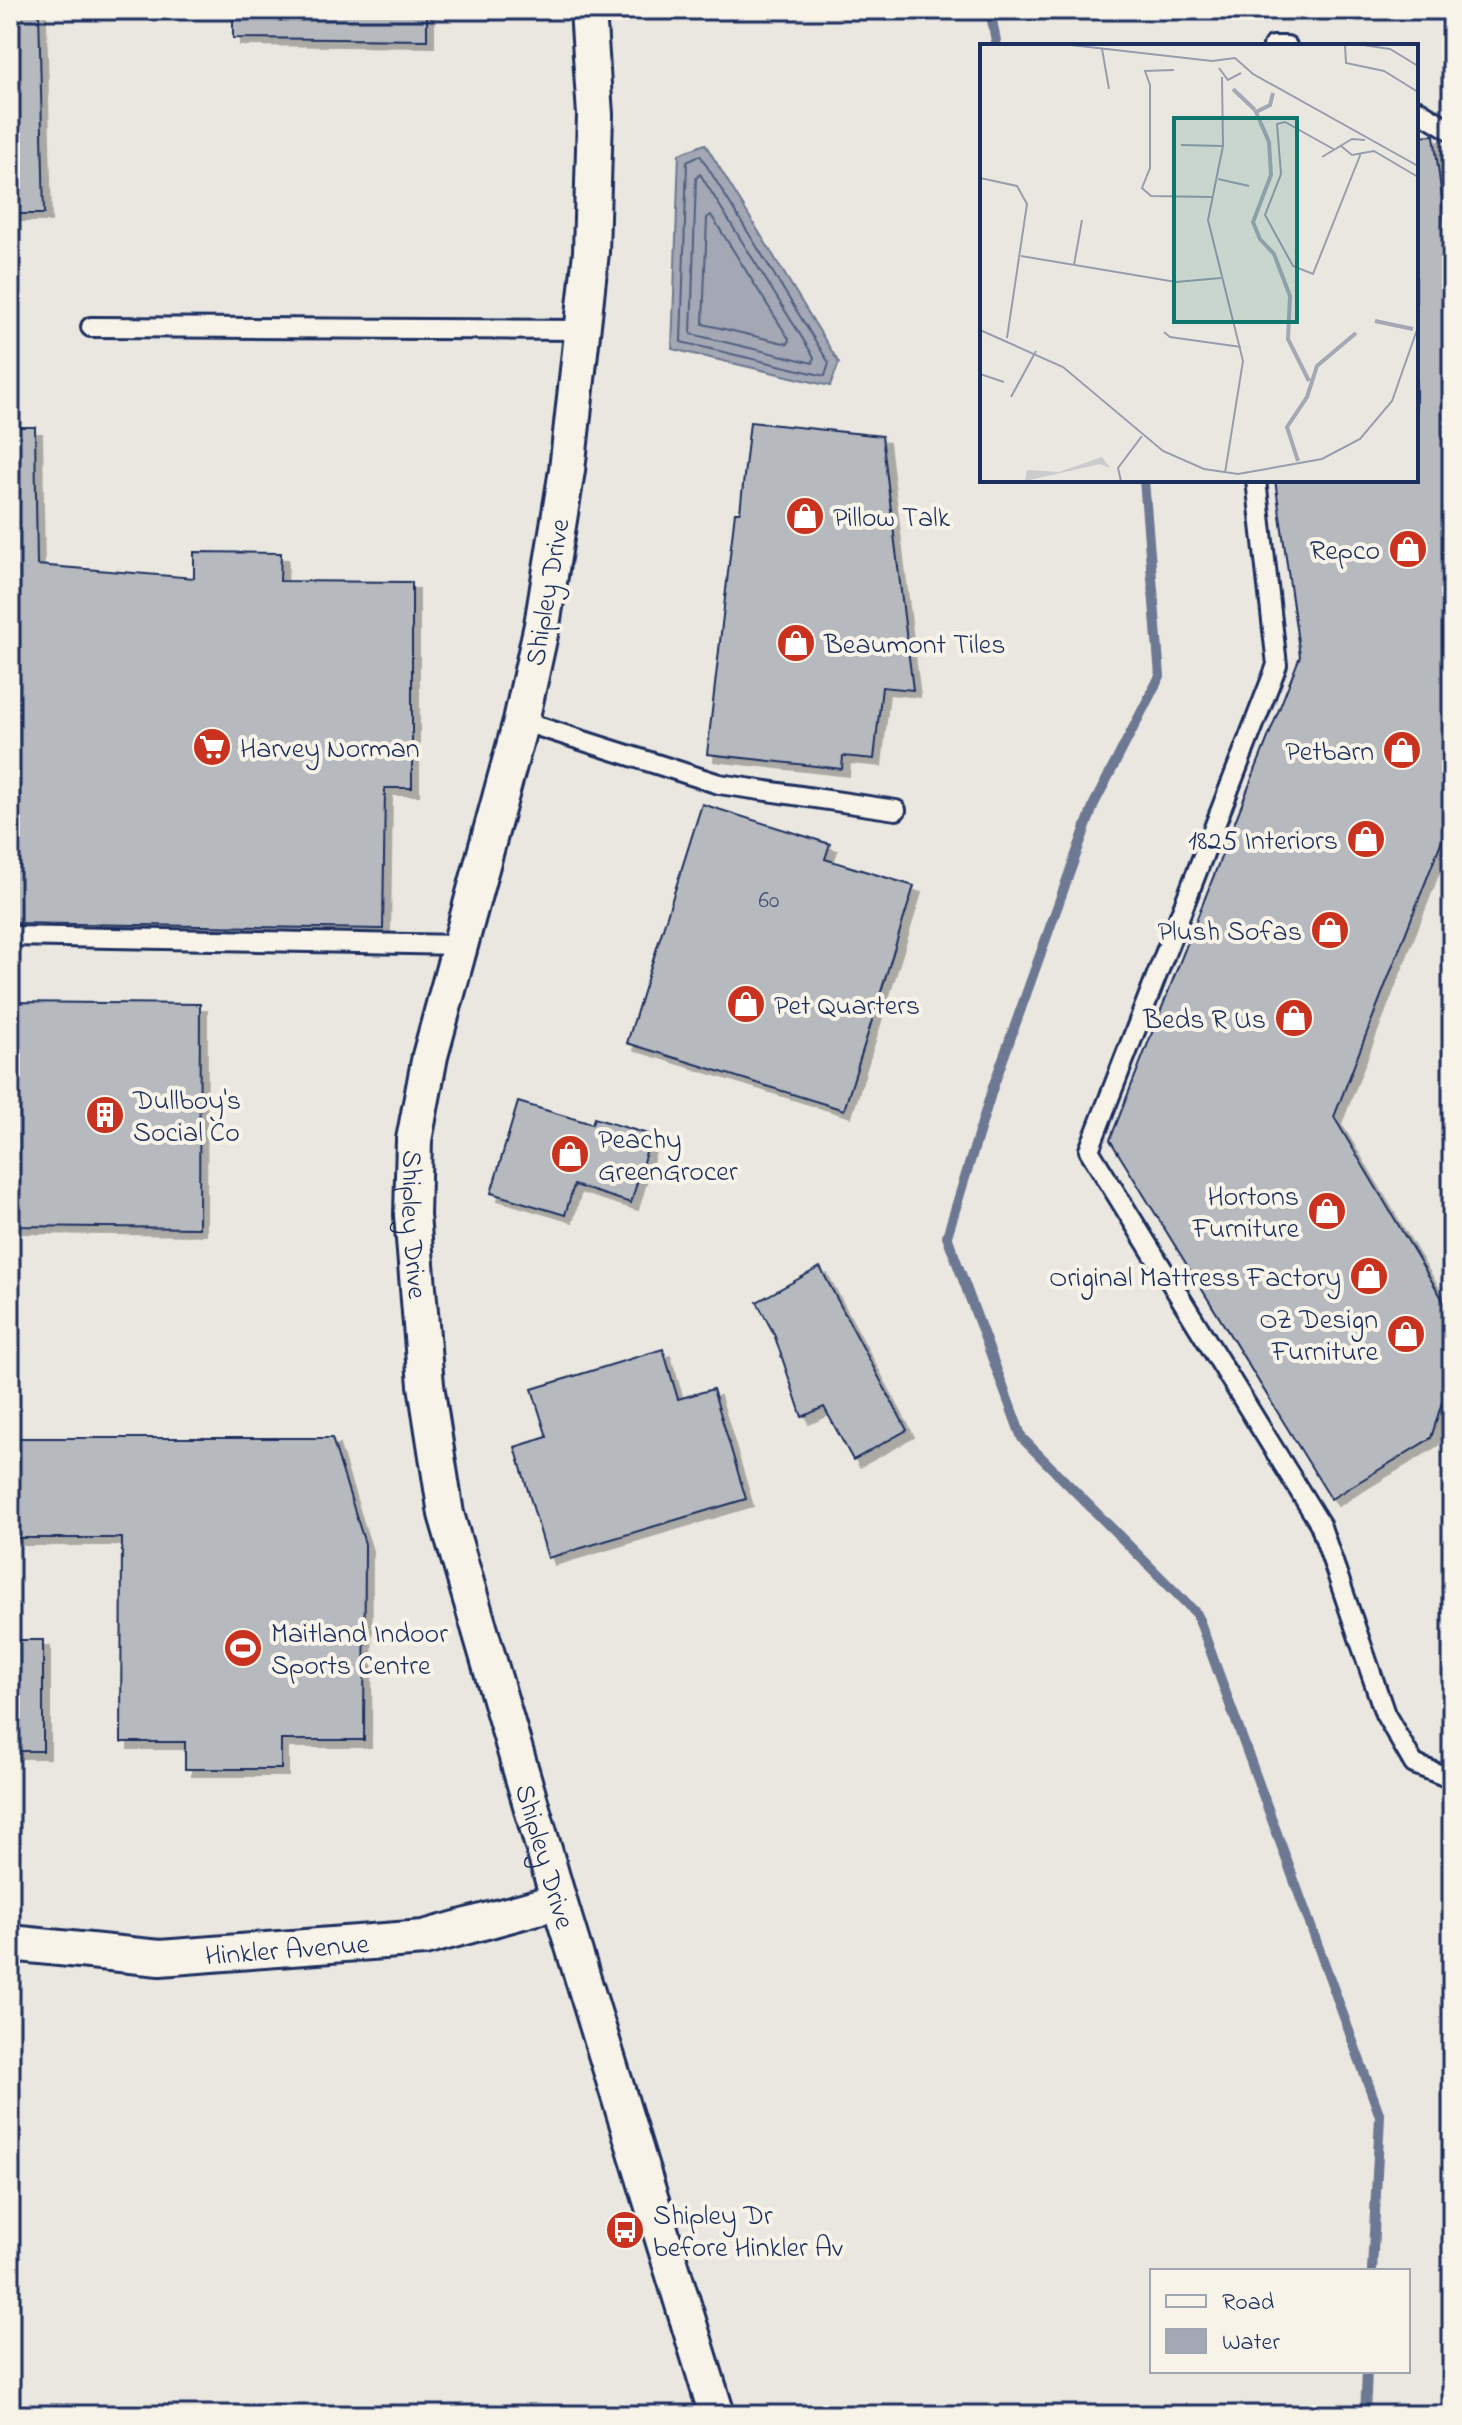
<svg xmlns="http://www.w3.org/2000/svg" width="1462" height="2425" viewBox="0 0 1462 2425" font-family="'Indie Flower',sans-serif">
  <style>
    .water { fill: #a3a8b4; stroke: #6d7892; stroke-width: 2 }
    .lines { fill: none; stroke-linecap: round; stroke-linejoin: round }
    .shore { stroke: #515f80; stroke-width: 2 }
    .stream { stroke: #6d7892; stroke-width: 10 }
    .building { fill: #b6babf; stroke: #1b2f5e; stroke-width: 2; filter: url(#shadow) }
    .service-casing { stroke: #1b2f5e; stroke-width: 24 }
    .minor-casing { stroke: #1b2f5e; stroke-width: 40 }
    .service { stroke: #f7f3e8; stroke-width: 18 }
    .minor { stroke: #f7f3e8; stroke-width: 34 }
    .labels { text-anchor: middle; stroke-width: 8; stroke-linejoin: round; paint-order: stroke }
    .number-label { font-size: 24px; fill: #425276 }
    .poi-label { font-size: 28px; fill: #1b2f5e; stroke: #f7f3e8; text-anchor: start }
    .street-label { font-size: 28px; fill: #1b2f5e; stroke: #f7f3e8 }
    .inset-river { fill: none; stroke: #a3a8b4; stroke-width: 4 }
    .inset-road { fill: none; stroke: #979dac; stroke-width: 2 }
    .view { fill: #0f766e; fill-opacity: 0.15; stroke: #0f766e; stroke-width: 4 }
    .inset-edge { fill: none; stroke: #1b2f5e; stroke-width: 4 }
  </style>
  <defs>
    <filter id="shadow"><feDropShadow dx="7" dy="7" stdDeviation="0" flood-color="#0004"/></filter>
  </defs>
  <rect width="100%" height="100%" fill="#eae7e0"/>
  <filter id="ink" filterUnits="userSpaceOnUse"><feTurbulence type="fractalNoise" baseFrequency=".0125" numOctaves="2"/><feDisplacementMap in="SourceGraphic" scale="16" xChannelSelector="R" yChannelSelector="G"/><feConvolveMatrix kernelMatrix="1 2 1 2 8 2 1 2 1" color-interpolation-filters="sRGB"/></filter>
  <g filter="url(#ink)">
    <!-- water -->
    <path class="water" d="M 705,144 L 839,363 L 830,386 L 672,349 L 679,154 Z"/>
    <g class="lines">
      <!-- shore -->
      <path class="shore" d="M 700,155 L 829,363 L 825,376 L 681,342 L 687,162 Z
        M 700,174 L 814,357 L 813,363 L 691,334 L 696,178 Z
        M 711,215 L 789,339 L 788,344 L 703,324 L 707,218 Z"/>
      <!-- stream -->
      <path class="stream" d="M 990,10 L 997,46
        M 1144,480 L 1160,676 L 1094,804 L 993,1087 L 947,1236 L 1022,1438 L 1197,1614 L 1380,2116 L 1372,2271
        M 1365,2415 L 1367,2371"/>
    </g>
    <!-- building -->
    <path class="building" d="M 10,10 L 39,10 L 44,214 L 10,214 Z
      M 233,10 L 427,10 L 427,40 L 233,38 Z
      M 1434,135 L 1452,278 L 1452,814 L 1334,1117 L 1452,1315 L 1452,1370 L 1431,1438 L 1331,1499 L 1110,1140 L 1300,656 L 1275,480 L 1416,480 L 1416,136 Z
      M 750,422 L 882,436 L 913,690 L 882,687 L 874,759 L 843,756 L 842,769 L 707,754 L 735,512 L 740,512 Z
      M 10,427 L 35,427 L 37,565 L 194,578 L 194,552 L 281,553 L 280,581 L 412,582 L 412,788 L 385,788 L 383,929 L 10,923 Z
      M 702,804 L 830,844 L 825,859 L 914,886 L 844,1110 L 627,1043 Z
      M 10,1002 L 200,1004 L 199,1228 L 10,1226 Z
      M 518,1102 L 592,1124 L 594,1118 L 651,1135 L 631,1203 L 574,1185 L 565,1215 L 491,1193 Z
      M 820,1267 L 907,1430 L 853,1460 L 824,1407 L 802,1417 L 774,1334 L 757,1302 Z
      M 663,1349 L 678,1399 L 713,1389 L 746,1499 L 548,1558 L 515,1447 L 547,1437 L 532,1389 Z
      M 10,1438 L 332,1438 L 365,1544 L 364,1740 L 281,1740 L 281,1769 L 185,1769 L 185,1742 L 121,1742 L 122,1538 L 10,1538 Z
      M 10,1640 L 43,1640 L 43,1751 L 10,1751 Z"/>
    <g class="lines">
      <defs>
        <path id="service" d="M 1273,46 L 1287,46
          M 1416,109 L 1452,131
          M 91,327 L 584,330
          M 1256,480 L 1277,665 L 1089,1150 L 1320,1524 L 1385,1714 L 1414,1764 L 1452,1779
          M 521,721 L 719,784 L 896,810
          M 10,936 L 460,945"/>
        <g id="minor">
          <path id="s1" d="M 588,10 L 595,115 L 591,252 L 567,470 L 542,625 L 521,721 L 430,1056 L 414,1140 L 412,1215 L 426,1385 L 446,1514 L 559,1901 L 717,2415"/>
          <path id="s2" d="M 10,1943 L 160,1958 L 424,1938 L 559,1901"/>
        </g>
      </defs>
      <!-- service casing -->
      <use href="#service" class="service-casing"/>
      <!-- minor casing -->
      <use href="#minor" class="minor-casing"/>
      <!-- service -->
      <use href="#service" class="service"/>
      <!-- minor -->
      <use href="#minor" class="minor"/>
    </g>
  </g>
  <!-- icons -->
  <defs>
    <symbol id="shop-disc" viewBox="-11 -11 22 22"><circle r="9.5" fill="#c8321e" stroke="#f7f3e8"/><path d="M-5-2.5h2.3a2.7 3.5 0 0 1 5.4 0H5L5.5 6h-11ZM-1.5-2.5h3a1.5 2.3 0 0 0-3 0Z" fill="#fff"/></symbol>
    <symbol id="supermarket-disc" viewBox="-11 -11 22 22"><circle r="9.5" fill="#c8321e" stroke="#f7f3e8"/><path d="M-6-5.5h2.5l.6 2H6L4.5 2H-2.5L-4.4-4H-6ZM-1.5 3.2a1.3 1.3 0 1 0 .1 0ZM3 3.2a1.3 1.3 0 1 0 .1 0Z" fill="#fff"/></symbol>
    <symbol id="building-disc" viewBox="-11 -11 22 22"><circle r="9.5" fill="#c8321e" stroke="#f7f3e8"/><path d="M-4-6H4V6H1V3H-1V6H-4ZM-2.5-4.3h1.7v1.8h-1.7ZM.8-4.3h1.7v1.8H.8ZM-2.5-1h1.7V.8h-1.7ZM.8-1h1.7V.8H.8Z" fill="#fff"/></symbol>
    <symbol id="stadium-disc" viewBox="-11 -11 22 22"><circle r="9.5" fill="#c8321e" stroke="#f7f3e8"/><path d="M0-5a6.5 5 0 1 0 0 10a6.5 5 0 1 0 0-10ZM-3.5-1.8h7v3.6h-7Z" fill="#fff"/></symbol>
    <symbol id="bus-disc" viewBox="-11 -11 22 22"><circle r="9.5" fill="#c8321e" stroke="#f7f3e8"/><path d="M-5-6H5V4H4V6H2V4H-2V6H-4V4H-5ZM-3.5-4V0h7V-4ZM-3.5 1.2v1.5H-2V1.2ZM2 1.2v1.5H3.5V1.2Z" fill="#fff"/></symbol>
  </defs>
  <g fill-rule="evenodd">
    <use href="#shop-disc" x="783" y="494" width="44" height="44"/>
    <use href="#shop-disc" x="1386" y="527" width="44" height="44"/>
    <use href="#shop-disc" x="774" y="621" width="44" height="44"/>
    <use href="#supermarket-disc" x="190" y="725" width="44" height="44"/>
    <use href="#shop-disc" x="1380" y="728" width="44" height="44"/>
    <use href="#shop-disc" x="1344" y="817" width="44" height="44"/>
    <use href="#shop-disc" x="1308" y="908" width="44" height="44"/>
    <use href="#shop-disc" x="724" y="982" width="44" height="44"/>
    <use href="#shop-disc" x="1272" y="996" width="44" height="44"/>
    <use href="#building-disc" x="83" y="1093" width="44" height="44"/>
    <use href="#shop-disc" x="548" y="1132" width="44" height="44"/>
    <use href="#shop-disc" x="1305" y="1189" width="44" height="44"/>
    <use href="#shop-disc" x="1347" y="1254" width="44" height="44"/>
    <use href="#shop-disc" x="1384" y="1312" width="44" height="44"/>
    <use href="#stadium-disc" x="221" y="1626" width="44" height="44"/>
    <use href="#bus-disc" x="603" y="2208" width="44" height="44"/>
  </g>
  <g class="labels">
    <!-- number labels -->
    <g class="number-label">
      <text x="769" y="907">60</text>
    </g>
    <!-- poi labels -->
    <g class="poi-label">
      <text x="833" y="526">Pillow Talk</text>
      <text x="1380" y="559" text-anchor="end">Repco</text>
      <text x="824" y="653">Beaumont Tiles</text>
      <text x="240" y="757">Harvey Norman</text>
      <text x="1374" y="760" text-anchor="end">Petbarn</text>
      <text x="1338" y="849" text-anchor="end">1825 Interiors</text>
      <text x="1302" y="940" text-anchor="end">Plush Sofas</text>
      <text x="774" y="1014">Pet Quarters</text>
      <text x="1266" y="1028" text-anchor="end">Beds R Us</text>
      <text x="133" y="1109">Dullboy's<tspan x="133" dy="32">Social Co</tspan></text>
      <text x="598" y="1148">Peachy<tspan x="598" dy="32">GreenGrocer</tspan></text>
      <text x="1299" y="1205" text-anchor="end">Hortons<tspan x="1299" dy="32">Furniture</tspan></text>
      <text x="1341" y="1286" text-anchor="end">Original Mattress Factory</text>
      <text x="1378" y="1328" text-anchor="end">OZ Design<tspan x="1378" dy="32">Furniture</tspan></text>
      <text x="271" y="1642">Maitland Indoor<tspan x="271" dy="32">Sports Centre</tspan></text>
      <text x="653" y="2224">Shipley Dr<tspan x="653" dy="32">before Hinkler Av</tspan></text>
    </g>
    <!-- street labels -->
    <g class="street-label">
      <text transform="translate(546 592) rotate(-80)" y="10">Shipley Drive</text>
      <text dy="10" stroke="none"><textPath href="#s1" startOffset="1234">Shipley Drive</textPath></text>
      <text dy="10" stroke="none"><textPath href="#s1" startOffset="1882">Shipley Drive</textPath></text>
      <text dy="10" stroke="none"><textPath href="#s2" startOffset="278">Hinkler Avenue</textPath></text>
    </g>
  </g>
  <!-- overview -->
  <g transform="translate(980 44)">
    <rect width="438" height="438" fill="#eae7e0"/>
    <path d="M 122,413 L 130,424 L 120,420 L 45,437 L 47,426 L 79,428 Z" fill="#cbcccd"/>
    <path class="inset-river" d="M 253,45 L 275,66M 293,49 L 290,61 L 276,68 L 289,98 L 291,131 L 273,178 L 280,195 L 294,210 L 310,252 L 308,295 L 329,337M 395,277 L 433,285M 318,417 L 307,383 L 327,353 L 337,322 L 376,289"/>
    <path class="inset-road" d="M 91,1 L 232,17 L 255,14 L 273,30 L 438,122M 365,1 L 366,19 L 404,27 L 438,48M 383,1 L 410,5 L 438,22M 122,5 L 129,45M 239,24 L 248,36 L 261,29M 194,26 L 165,27 L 170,41 L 170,124 L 162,144 L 171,152 L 232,153M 242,33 L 243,102 L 228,176 L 263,317 L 245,429M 201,101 L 243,102M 361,102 L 372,111 L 394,107 L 438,133M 355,106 L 305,78 L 297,80 L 301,130 L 285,171 L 313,222 L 333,230 L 381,109M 342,113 L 372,95 L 385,96M 0,134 L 37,142 L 47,160 L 27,294M 238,135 L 269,142M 41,212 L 196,238 L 241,234M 94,221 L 102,176M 0,286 L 83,323 L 183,407 L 224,425 L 258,430 L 342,415 L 380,395 L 412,357 L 438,283M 184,288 L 190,293 L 261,303M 0,330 L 24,338M 31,353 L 56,307M 141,437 L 138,424 L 162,392"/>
    <path class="view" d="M 194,74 L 317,74 L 317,278 L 194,278 Z"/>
    <rect width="438" height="438" class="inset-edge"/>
  </g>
  <!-- margin -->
  <rect width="1462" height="2425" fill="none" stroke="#f7f3e8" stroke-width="40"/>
  <rect x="20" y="20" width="1422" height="2385" fill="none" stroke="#1b2f5e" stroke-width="3" filter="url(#ink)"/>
  <!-- legend -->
  <rect x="1150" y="2269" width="260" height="104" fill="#f7f3e8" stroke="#9fa5b1" stroke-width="2"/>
  <rect x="1166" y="2295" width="40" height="12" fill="#f7f3e8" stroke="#9fa5b1" stroke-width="2"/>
  <text x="1222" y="2309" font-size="24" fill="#1b2f5e">Road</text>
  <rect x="1166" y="2329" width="40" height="24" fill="#a3a8b4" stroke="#9fa5b1" stroke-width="2"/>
  <text x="1222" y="2349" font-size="24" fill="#1b2f5e">Water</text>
</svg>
